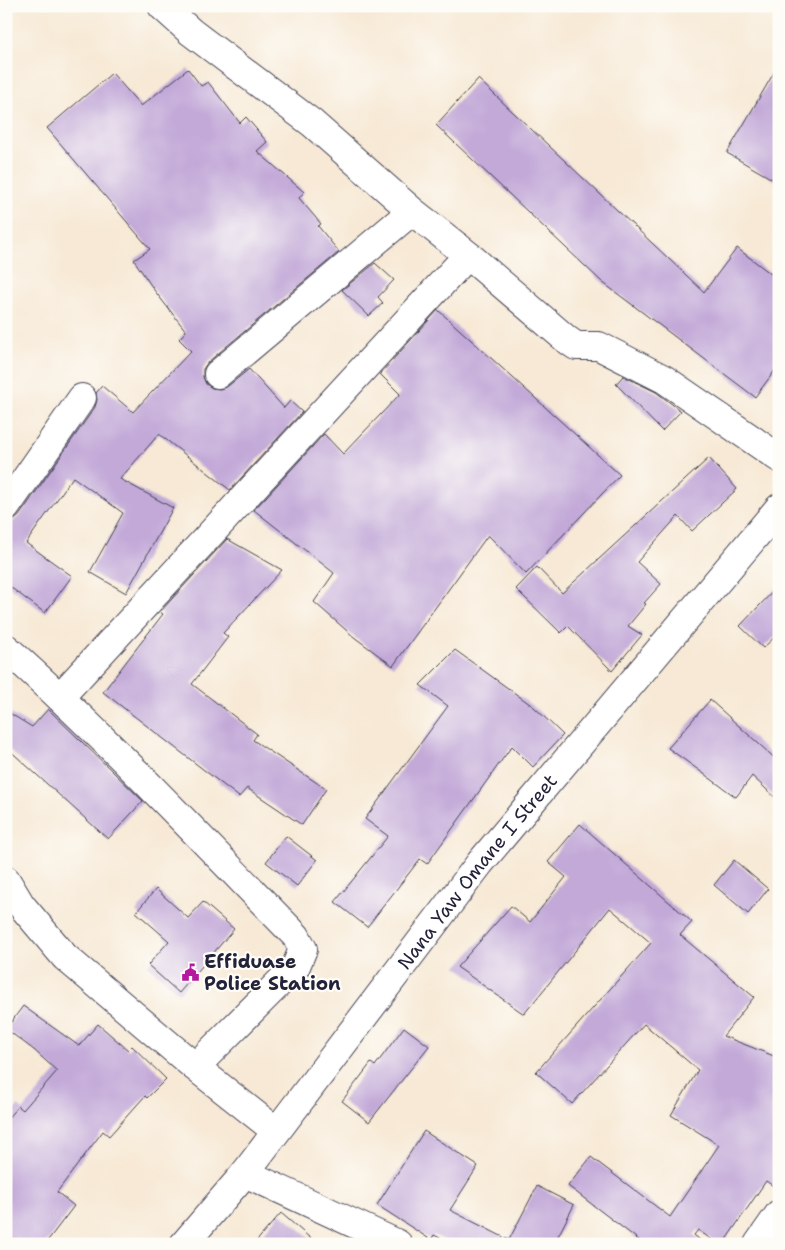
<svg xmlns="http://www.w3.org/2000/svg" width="785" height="1250" viewBox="0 0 785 1250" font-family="'Shantell Sans',sans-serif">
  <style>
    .building { fill: #c2a9d8 }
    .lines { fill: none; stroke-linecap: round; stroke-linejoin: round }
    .minor-casing { stroke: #424052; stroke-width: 30 }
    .major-casing { stroke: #424052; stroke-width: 30 }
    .minor { stroke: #fff; stroke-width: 28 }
    .major { stroke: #fff; stroke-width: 28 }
    .labels { text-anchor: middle; stroke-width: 4.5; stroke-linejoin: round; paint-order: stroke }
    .street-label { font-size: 19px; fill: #22223b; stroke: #fdfcf7 }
    .poi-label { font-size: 19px; font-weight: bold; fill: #22223b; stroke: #fdfcf7; text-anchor: start }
  </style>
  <rect width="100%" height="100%" fill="#fdfcf7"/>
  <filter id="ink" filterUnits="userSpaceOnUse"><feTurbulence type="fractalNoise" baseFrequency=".02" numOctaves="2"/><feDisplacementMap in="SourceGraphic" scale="10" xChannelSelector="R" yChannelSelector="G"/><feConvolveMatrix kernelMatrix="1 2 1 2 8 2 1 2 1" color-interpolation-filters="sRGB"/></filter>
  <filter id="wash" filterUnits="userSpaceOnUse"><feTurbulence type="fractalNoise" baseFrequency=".0096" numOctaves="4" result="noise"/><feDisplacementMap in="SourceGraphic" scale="20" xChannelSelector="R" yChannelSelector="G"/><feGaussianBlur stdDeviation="1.12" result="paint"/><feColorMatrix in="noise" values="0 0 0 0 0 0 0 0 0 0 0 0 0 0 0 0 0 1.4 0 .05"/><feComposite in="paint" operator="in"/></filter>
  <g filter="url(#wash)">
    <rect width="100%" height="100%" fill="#f7e9d5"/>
    <g id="blocks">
      <!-- building -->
      <path class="building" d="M 779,64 L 779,183 L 727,153 Z
        M 188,69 L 201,86 L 208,82 L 240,123 L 246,117 L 267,142 L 257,151 L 304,192 L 299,198 L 321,224 L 318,226 L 339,252 L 208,362 L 203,369 L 203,377 L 206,384 L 212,388 L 220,389 L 228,386 L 249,369 L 284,408 L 290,401 L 302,412 L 230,490 L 159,434 L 120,479 L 173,508 L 126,593 L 90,572 L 123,513 L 73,477 L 26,543 L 72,576 L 45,613 L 6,584 L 6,522 L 13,521 L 19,516 L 95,407 L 97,400 L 96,393 L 102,386 L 133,412 L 191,351 L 179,339 L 186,331 L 154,290 L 134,260 L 150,249 L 47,128 L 112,73 L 141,106 Z
        M 478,79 L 704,292 L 737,248 L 779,280 L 779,365 L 755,397 L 602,282 L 436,125 Z
        M 375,263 L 394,280 L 378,297 L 383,303 L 369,316 L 342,290 Z
        M 438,310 L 620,475 L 526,574 L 488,535 L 393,666 L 354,637 L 314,602 L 334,573 L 254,510 L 324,434 L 343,454 L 400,394 L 380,374 Z
        M 623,376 L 656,392 L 681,411 L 662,431 L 616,384 Z
        M 709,458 L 737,489 L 692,531 L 678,516 L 637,562 L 661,584 L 644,603 L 646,604 L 628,626 L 642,635 L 612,671 L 568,626 L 561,633 L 516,589 L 537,567 L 562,593 Z
        M 227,539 L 282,570 L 223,633 L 228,637 L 192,684 L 257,734 L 253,740 L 326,789 L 302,825 L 247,788 L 239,797 L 103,692 L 163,614 L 160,612 Z
        M 779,585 L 779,633 L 763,648 L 740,626 Z
        M 455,650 L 534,707 L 563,735 L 533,767 L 512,746 L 427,864 L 420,859 L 367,927 L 335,902 L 388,836 L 365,819 L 448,706 L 420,685 Z
        M 710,700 L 779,762 L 779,801 L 752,776 L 736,797 L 668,748 Z
        M 48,709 L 143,801 L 108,839 L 6,747 L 6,711 L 32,727 Z
        M 580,824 L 692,922 L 680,935 L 754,997 L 723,1036 L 779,1058 L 779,1190 L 766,1181 L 723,1244 L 718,1244 L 698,1230 L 694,1235 L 705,1244 L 644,1244 L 568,1186 L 591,1157 L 670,1217 L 719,1145 L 671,1115 L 698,1070 L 644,1024 L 572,1104 L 536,1072 L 651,943 L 610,908 L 524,1014 L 457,967 L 511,906 L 530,922 L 566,877 L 548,862 Z
        M 286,836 L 317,860 L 297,886 L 266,862 Z
        M 734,860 L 768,889 L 748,914 L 714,885 Z
        M 156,889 L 188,918 L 203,902 L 234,929 L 179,993 L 148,965 L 169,941 L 136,912 Z
        M 23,1006 L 79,1046 L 98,1024 L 128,1050 L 132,1046 L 166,1079 L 147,1098 L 145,1096 L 109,1136 L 103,1131 L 57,1192 L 74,1206 L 45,1244 L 6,1244 L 6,1120 L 18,1106 L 23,1110 L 57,1071 L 34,1050 L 6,1029 Z
        M 404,1027 L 429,1046 L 369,1122 L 342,1101 L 371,1063 L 375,1066 Z
        M 424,1131 L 478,1166 L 450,1210 L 509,1240 L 537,1186 L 574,1205 L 554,1244 L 452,1244 L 434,1235 L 431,1240 L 377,1205 Z
        M 281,1213 L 317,1244 L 254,1244 Z"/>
    </g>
  </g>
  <g filter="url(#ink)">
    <use href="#blocks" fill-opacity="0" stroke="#424052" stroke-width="1"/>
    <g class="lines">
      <defs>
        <path id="minor" d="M 162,6 L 191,32 L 312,123 L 412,211 L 468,255 L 566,339 L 576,346 L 599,346 L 664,379 L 779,458
          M 218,374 L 412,211
          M 6,507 L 82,398
          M 6,648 C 108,739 201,839 296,936 L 303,949 L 296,966 L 195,1067
          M 60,697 L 468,255
          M 6,880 L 21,905 L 65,957 L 195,1067 L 276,1131
          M 245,1173 L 398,1244
          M 758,1244 L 779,1214"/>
        <g id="major">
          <path id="s1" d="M 184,1244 L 245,1173 L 480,863 L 779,508"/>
        </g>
      </defs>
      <!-- minor casing -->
      <use href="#minor" class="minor-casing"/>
      <!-- major casing -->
      <use href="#major" class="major-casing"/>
      <!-- minor -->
      <use href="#minor" class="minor"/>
      <!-- major -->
      <use href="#major" class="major"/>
    </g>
  </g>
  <!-- icons -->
  <defs>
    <symbol id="civic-bare" viewBox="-9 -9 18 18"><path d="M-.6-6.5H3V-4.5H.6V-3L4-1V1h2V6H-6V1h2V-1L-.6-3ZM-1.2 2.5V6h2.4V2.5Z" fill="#b5179e" stroke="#fdfcf7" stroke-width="2.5" paint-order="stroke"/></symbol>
  </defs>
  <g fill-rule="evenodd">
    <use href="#civic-bare" x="178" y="960" width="25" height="25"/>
  </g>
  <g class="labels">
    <!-- street labels -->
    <g class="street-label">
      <text dy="7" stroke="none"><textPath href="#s1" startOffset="474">Nana Yaw Omane I Street</textPath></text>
    </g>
    <!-- poi labels -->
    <g class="poi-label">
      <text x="204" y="968">Effiduase<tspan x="204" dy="22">Police Station</tspan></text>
    </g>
  </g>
  <!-- margin -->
  <rect width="785" height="1250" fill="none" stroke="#fdfcf7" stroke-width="25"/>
</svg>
